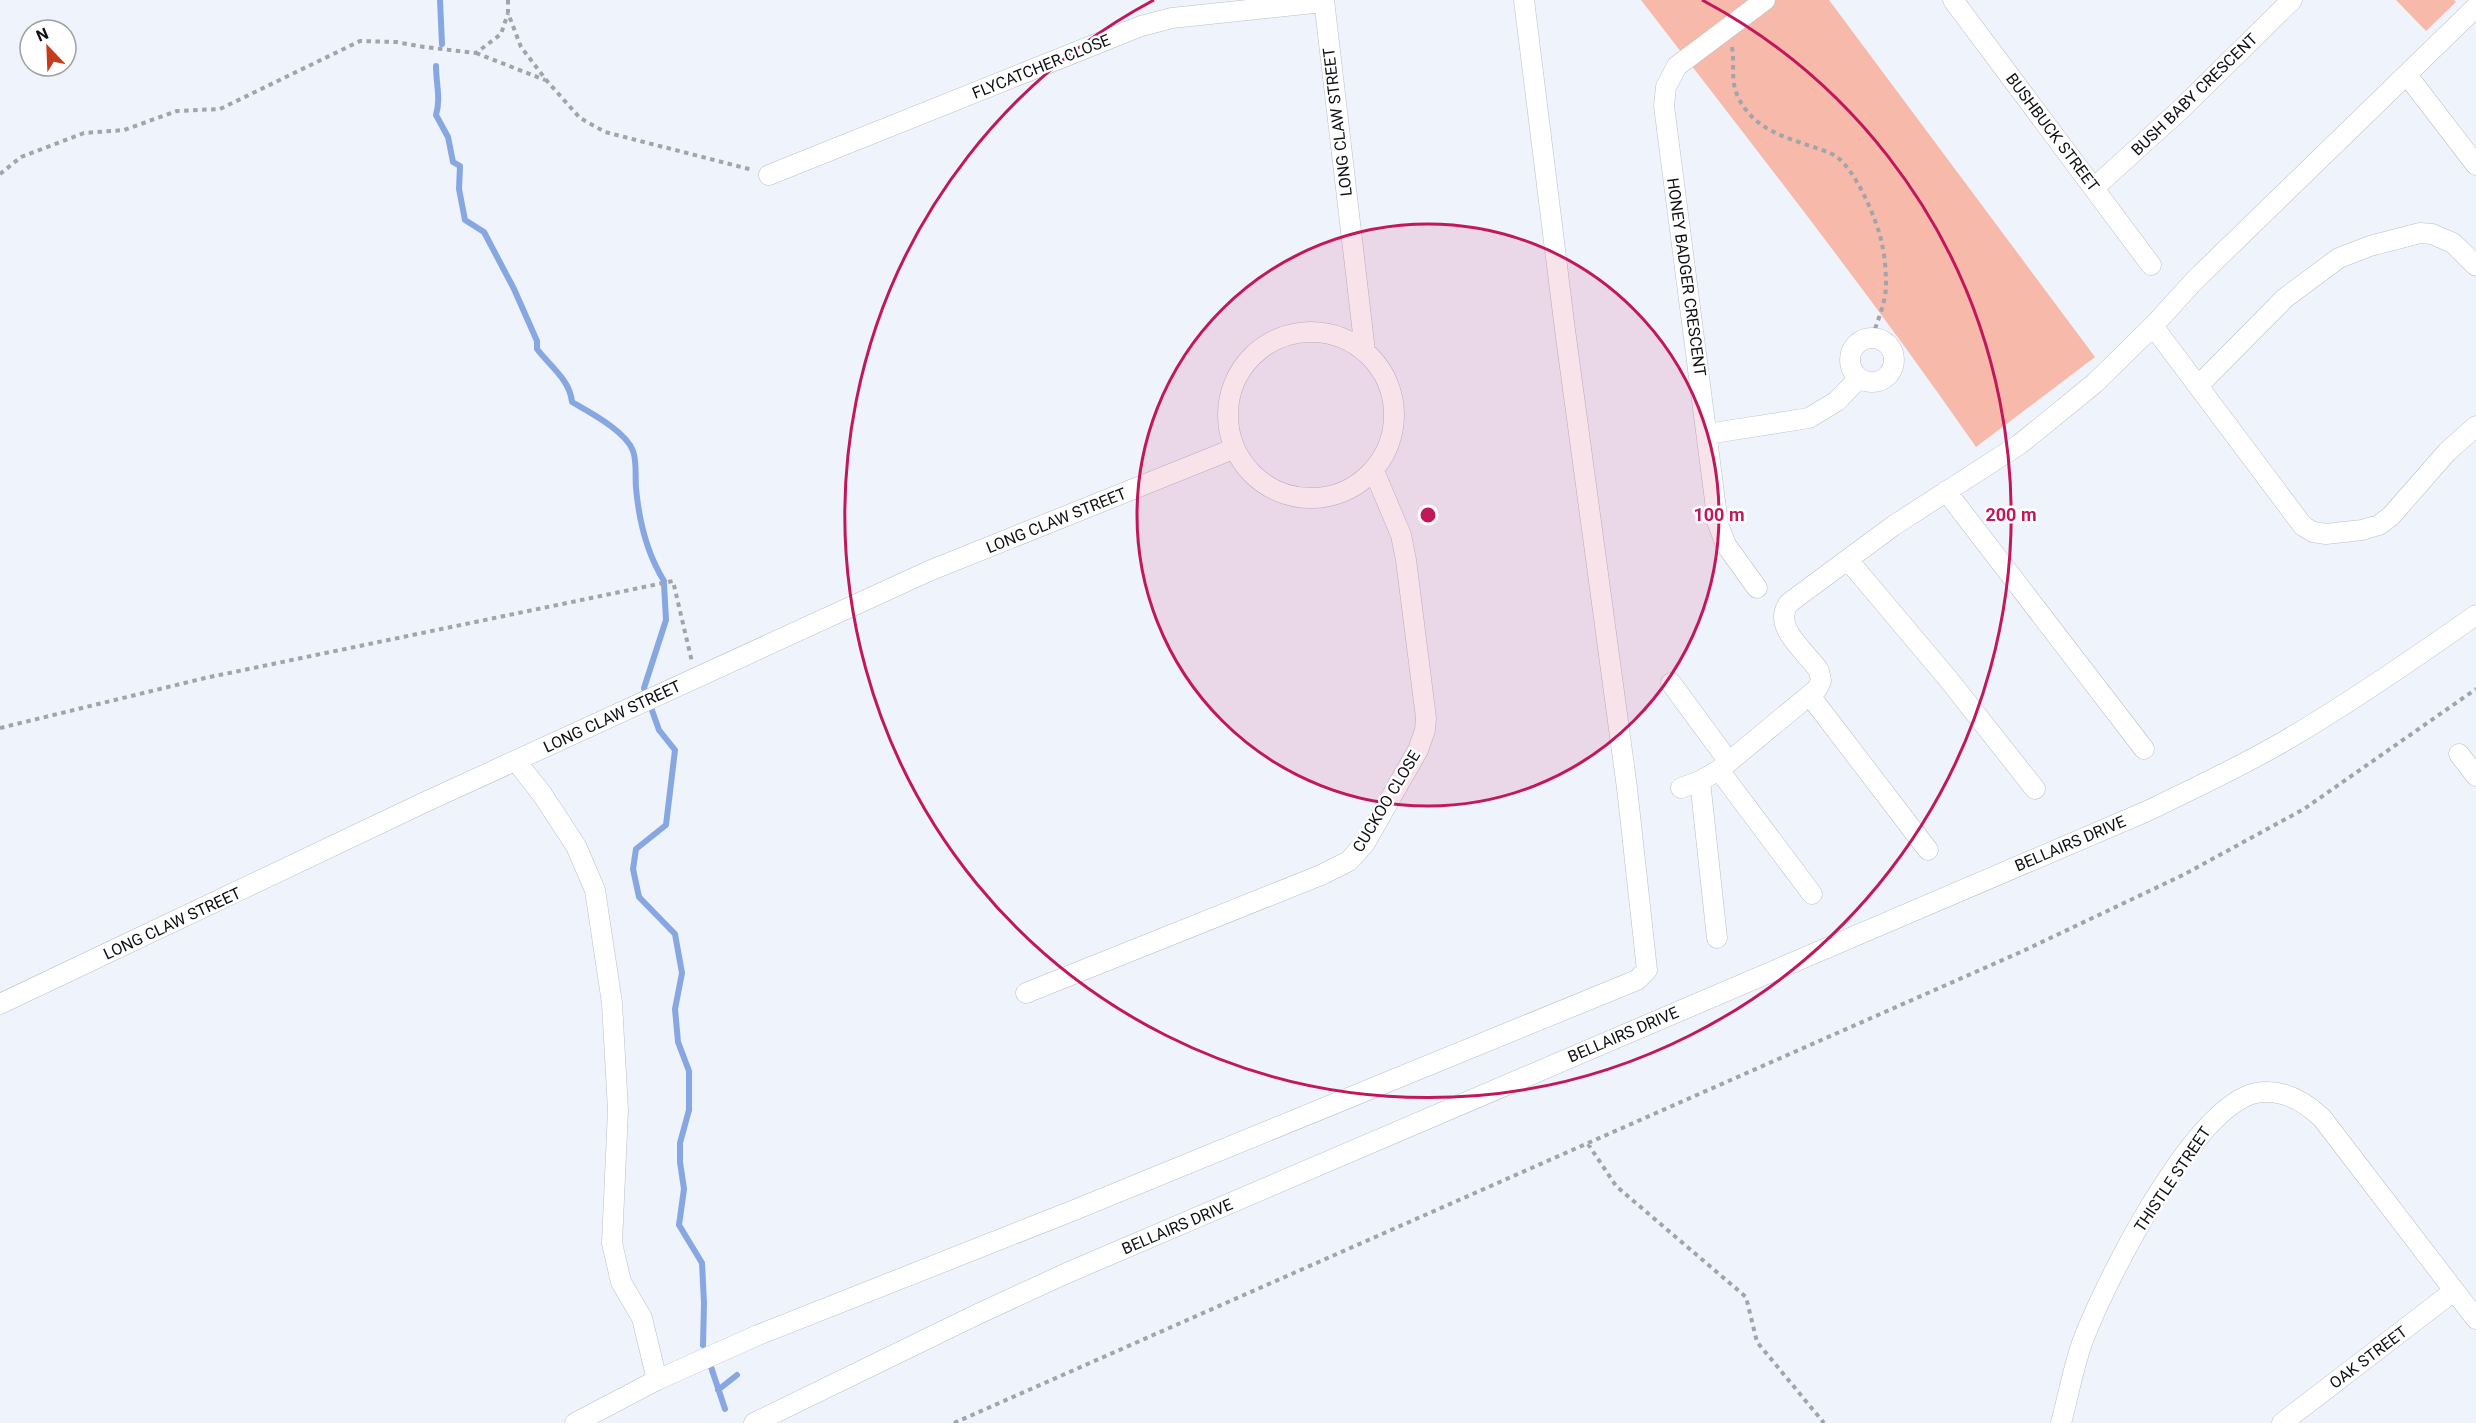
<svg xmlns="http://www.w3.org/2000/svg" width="2476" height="1423" viewBox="0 0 2476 1423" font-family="Roboto,sans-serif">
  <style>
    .green { fill: #f6b9aa }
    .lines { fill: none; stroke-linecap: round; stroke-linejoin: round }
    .stream { stroke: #87a7e3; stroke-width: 6 }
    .minor-casing { stroke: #bbbfc7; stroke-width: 21 }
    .path { stroke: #a1a4ab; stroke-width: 4; stroke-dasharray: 4.5 4.5; stroke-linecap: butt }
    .minor { stroke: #fff; stroke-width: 20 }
    .ring { fill: none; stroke: #c2185b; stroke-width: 3 }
    .labels { text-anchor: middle; stroke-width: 5; stroke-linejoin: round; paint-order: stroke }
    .street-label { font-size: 16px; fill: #0f1013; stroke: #fff }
    .centre { fill: #c2185b; stroke: #fff; stroke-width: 3 }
    .ring-label { font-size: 18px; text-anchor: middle; font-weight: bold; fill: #c2185b; stroke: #fff; stroke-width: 5; stroke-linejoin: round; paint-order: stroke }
  </style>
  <rect width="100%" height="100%" fill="#eff3fc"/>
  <!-- green -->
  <path class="green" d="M 1641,0 L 1829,0 L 2095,357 L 1976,447 C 1870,294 1754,147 1641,0 Z
    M 2396,0 L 2454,0 L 2456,2 L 2426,31 Z"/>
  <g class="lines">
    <!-- stream -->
    <path class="stream" d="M 440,0 L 442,44
      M 436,66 C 436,84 441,98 436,115 L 448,137 L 453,162 L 460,166 L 459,189 L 465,220 L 484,232 L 514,289 L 537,341 L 537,349 C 550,366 570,380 572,402 C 589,412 626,431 633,451 C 637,461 635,477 636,488 C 639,521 646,552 664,581
      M 664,584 L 666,620 L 644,688 L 659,730 L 675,750 L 666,825 L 636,849 L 633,869 L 639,897 L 675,934 L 682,973 L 675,1009 L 678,1042 L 689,1071 L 689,1110 L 680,1143 L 680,1162 L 684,1189 L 679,1225 L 702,1263 L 704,1303 L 703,1345
      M 709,1361 L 725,1409
      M 718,1390 L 737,1375"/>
    <defs>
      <path id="minor" d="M 1324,0 L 1365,351
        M 1953,0 L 2151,265
        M 2407,75 L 2476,165
        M 769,175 L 1141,26 L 1172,18 L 1323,2
        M 2095,187 L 2179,111 L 2292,0
        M 2153,326 L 2303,526 L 2313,532 L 2326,534 L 2362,530 L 2379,525 L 2391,516 L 2447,452 L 2476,426
        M1228 415a83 83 0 1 1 166 0a83 83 0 1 1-166 0Z
        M1850 360a22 22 0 1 1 44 0a22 22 0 1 1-44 0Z
        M 2199,385 L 2285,298 L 2339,258 L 2370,246 L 2420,233 L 2432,234 L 2453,243 L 2476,266
        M 1707,434 L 1809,418 L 1837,401 L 1859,378
        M 1946,491 L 2144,749
        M 1848,560 L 1949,680 L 2035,789
        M 1757,588 L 1726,545 L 1718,524 L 1664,106 L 1666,87 L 1677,66 L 1765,0
        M 1671,683 L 1729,762
        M 1811,697 L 1928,850
        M 2459,754 L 2476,776
        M 516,761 L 542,794 L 576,846 L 595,890 L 612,1003 L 618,1110 L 612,1243 L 621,1282 L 642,1318 L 657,1380 L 575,1423
        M 1719,770 L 1812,894
        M 1700,781 L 1717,938
        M 1681,788 L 1700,781 L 1719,770 L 1817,689 L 1821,681 L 1819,671 C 1807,652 1771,627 1789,603 L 1893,526 L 2020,444 L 2095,383 L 2153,326 L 2195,280 L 2476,7
        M 1026,993 L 1321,875 L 1349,861 L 1365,843 L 1418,750 L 1425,730 L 1426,718 L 1406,560 L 1401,535 L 1374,471
        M 0,1004 L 423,803 L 929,571 L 1233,449
        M 657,1380 L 758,1335 L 1072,1211 L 1637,980 L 1647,970 L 1627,788 L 1565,330 L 1524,0
        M 754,1423 L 978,1314 L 1067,1273 L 2145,812 C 2193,789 2242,766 2288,739 C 2353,701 2415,658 2476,615
        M 2061,1423 C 2068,1397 2073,1369 2082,1343 C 2104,1284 2193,1106 2256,1093 C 2282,1088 2304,1101 2322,1118 L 2476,1319
        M 2282,1423 L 2454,1291"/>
    </defs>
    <!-- minor casing -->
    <use href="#minor" class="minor-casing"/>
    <!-- path -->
    <path class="path" d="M 508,0 L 508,13 L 521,47 L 547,81 L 580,118 L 605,132 L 753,170
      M 1732,47 C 1735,64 1730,80 1738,97 C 1757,136 1797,139 1832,154 C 1854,164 1878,222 1882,244 C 1885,257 1886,272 1886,285 C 1886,302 1877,322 1872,338
      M 476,53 L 545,80
      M 0,174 L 21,157 L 84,133 L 124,130 L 177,111 L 220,109 L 360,41 L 396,42 L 424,47 L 476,53 L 501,34 L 508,13
      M 0,728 L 205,678 L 673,581 L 692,662
      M 1588,1144 L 1616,1186 L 1746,1297 L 1757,1342 L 1824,1423
      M 954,1423 L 2023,951 L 2183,875 L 2304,809 L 2476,689"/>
    <!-- minor -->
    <use href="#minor" class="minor"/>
  </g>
  <!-- distance rings -->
  <circle cx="1428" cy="515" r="291" fill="#c2185b" fill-opacity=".12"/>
  <g class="ring">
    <circle cx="1428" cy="515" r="291"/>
    <path d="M1702 0A583 583 0 1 1 1154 0"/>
  </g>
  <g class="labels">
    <!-- street labels -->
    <g class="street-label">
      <text transform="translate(1041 66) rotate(-22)" y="6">FLYCATCHER CLOSE</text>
      <text transform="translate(2194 94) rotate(-44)" y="6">BUSH BABY CRESCENT</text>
      <text transform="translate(1337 122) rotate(-97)" y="6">LONG CLAW STREET</text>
      <text transform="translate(2053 132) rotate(53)" y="6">BUSHBUCK STREET</text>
      <text transform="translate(1687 277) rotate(82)" y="6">HONEY BADGER CRESCENT</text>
      <text transform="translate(1056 520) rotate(-22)" y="6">LONG CLAW STREET</text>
      <text transform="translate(612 716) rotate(-25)" y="6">LONG CLAW STREET</text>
      <text transform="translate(1386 801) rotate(-59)" y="6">CUCKOO CLOSE</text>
      <text transform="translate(2070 843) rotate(-23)" y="6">BELLAIRS DRIVE</text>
      <text transform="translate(172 923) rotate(-25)" y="6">LONG CLAW STREET</text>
      <text transform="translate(1623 1034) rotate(-23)" y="6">BELLAIRS DRIVE</text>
      <text transform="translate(2172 1179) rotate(-56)" y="6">THISTLE STREET</text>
      <text transform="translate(1177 1226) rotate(-23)" y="6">BELLAIRS DRIVE</text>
      <text transform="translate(2368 1357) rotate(-37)" y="6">OAK STREET</text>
    </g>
  </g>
  <circle cx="1428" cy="515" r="9" class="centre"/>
  <g class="ring-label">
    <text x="1719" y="521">100 m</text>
    <text x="2011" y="521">200 m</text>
  </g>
  <!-- north arrow -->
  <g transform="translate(48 48) rotate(337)"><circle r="28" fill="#ffffff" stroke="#9f9fa1" stroke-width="1.5"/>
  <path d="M0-4.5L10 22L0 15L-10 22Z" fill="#c53b1b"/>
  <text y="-9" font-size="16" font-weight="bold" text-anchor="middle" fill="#0f1013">N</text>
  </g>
</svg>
